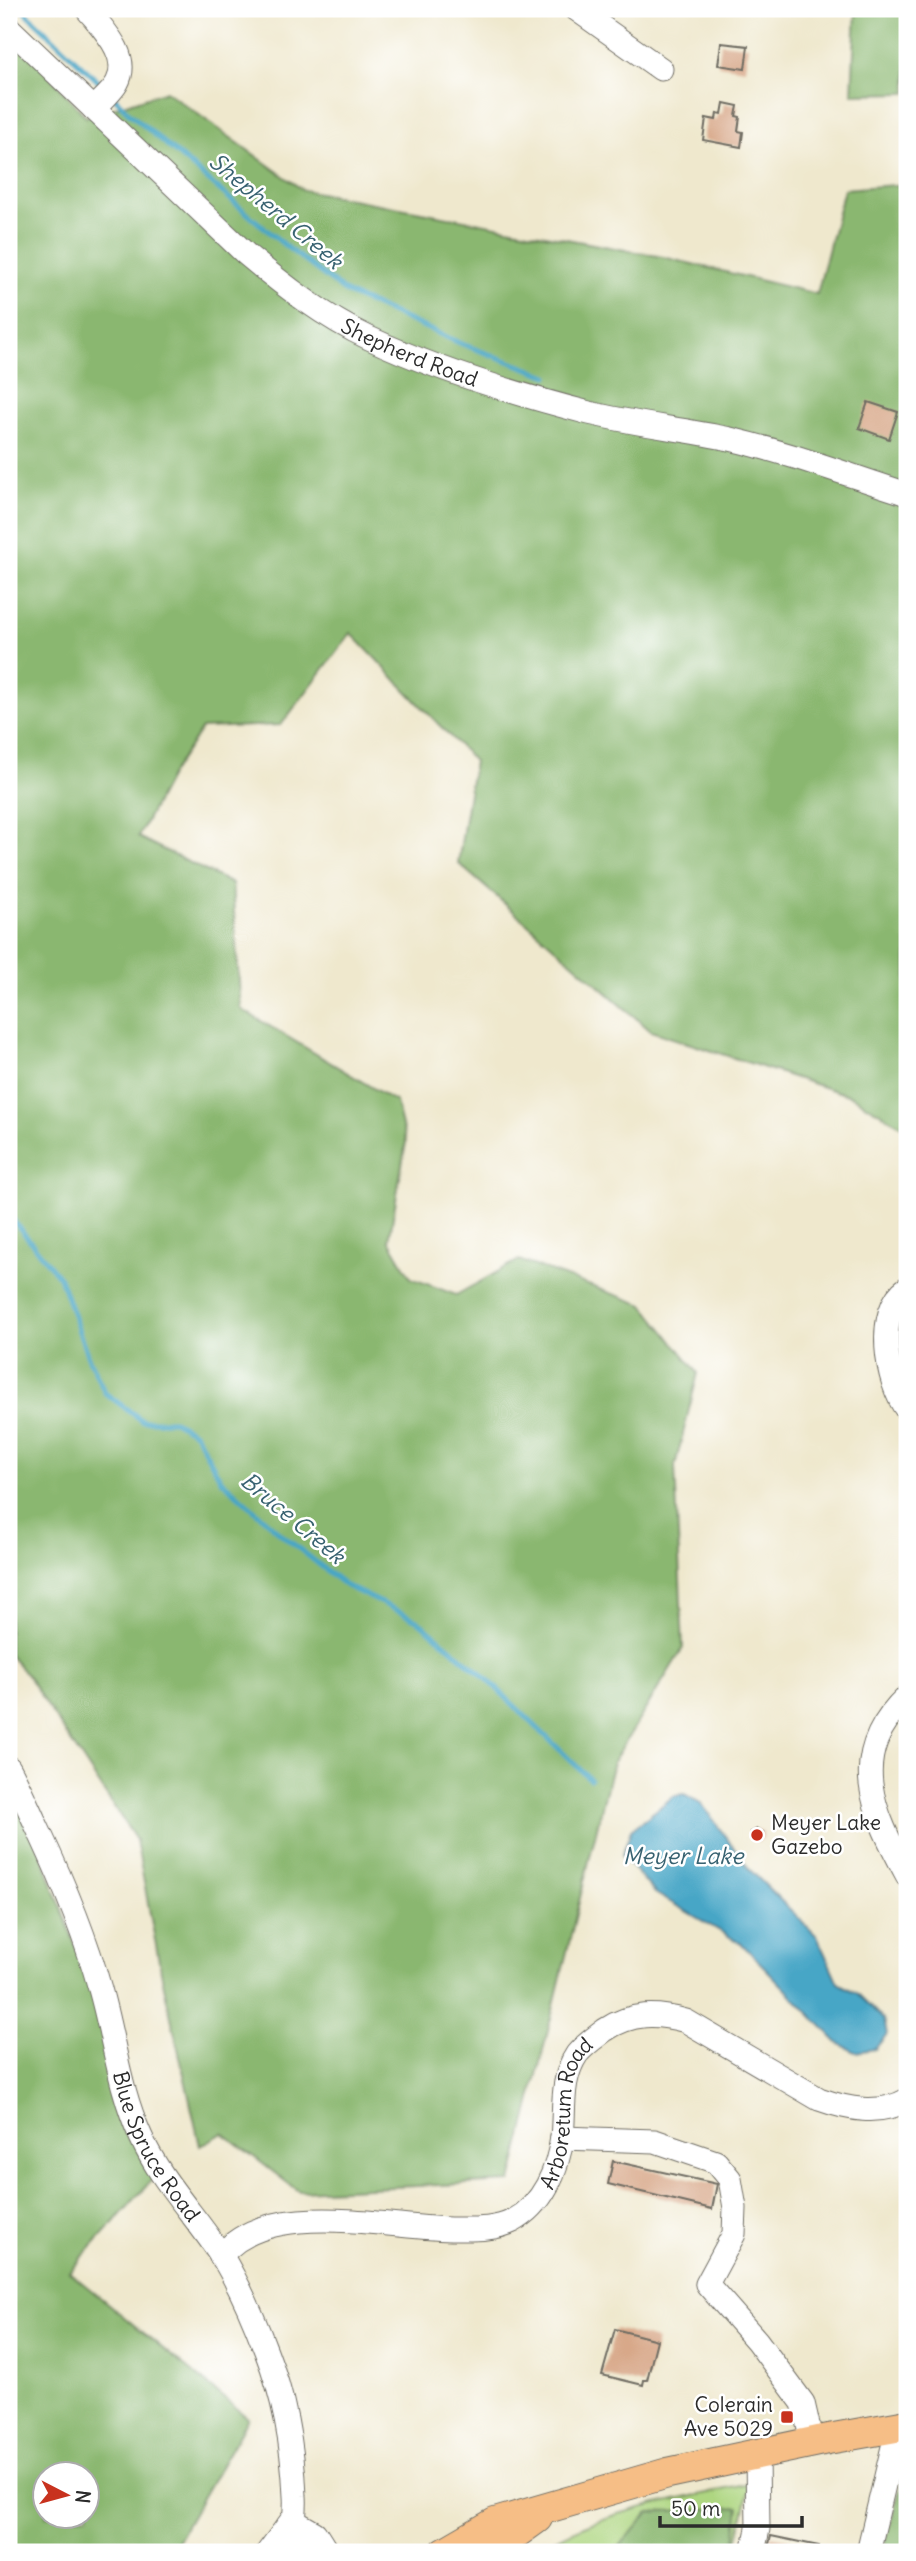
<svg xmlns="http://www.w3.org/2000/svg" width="916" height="2561" viewBox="0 0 916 2561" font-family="Delius,sans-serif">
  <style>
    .green { fill: #aed681; stroke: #6c8056; stroke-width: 2 }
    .forest { fill: #8ab76f; stroke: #5a714d; stroke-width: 2; fill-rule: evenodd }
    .water { fill: #47a6c6; stroke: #396878; stroke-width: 2 }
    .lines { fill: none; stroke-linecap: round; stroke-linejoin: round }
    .stream { stroke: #47a6c6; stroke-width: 5 }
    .building { fill: #d8a889 }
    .minor-casing { stroke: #706d64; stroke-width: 25 }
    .major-casing { stroke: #706d64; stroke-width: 32 }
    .minor { stroke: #fff; stroke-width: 23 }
    .major { stroke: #f6be86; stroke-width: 30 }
    .poi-dot { fill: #c8321e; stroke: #fff; stroke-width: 2.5 }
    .labels { text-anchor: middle; stroke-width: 5; stroke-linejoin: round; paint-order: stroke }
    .street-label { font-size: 21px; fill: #2b2b2b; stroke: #fff }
    .poi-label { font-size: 21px; fill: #2b2b2b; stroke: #fff; text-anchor: start }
    .water-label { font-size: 23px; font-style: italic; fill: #386271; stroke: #fff }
  </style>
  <rect width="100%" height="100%" fill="#fff"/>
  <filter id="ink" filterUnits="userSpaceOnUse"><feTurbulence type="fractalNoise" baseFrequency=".0143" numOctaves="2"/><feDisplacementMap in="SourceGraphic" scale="14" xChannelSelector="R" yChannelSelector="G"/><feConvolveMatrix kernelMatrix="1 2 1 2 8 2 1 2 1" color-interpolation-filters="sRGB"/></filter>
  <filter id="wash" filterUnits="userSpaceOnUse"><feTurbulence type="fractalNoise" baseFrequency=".00686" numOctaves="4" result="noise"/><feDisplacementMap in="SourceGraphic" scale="28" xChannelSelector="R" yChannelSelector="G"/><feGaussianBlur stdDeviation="1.57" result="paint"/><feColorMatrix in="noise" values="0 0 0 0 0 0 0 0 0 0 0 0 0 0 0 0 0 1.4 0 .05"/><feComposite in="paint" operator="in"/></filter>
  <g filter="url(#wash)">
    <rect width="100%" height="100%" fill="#efe8cd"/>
    <!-- green -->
    <path class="green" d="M 750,2484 L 735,2552 L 533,2552 C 598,2510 676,2501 750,2484 Z"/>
    <!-- forest -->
    <path class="forest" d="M 856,9 L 907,9 L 907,93 L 852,94 Z
      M 9,30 L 86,117 L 166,91 L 303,190 L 663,257 L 817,294 L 844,189 L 907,184 L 907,1129 L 851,1096 L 651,1031 L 458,863 L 474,761 L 351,633 L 281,725 L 202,728 L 171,774 L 138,837 L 232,884 L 241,1009 L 396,1102 L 406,1142 L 389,1240 L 411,1278 L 456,1295 L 519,1260 L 644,1305 L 698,1373 L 675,1466 L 683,1648 L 613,1762 L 511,2182 L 298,2191 L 223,2133 L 200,2146 L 162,1977 L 136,1840 L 27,1675 L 9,1655 Z
      M 9,1768 L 160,2171 L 69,2272 L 248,2418 L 171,2552 L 9,2552 ZM 46,2474 L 88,2474 L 88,2516 L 46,2516 Z
      M 907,2462 L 907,2552 L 883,2552 Z
      M 739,2507 L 734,2552 L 615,2552 L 649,2512 Z"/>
    <!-- water -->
    <path class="water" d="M 684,1794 L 701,1803 L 750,1870 L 817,1936 L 838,1983 L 857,1993 L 884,2020 L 887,2034 L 875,2049 L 855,2052 L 838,2043 L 742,1944 L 655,1893 L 622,1856 L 631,1830 L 674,1796 Z"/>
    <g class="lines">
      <!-- stream -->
      <path class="stream" d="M 22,9 L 105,88
        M 114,97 L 129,113 L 288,248 L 347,293 L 462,344 L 548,376
        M 9,1215 L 60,1278 L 88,1357 L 105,1393 L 143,1421 L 174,1421 L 195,1433 L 221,1480 L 282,1535 L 346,1586 L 417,1620 L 486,1678 L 590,1779"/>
    </g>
    <g id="blocks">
      <!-- building -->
      <path class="building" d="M 721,43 L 748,46 L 745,69 L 718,65 Z
        M 724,103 L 738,106 L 736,116 L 740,117 L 738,131 L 743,132 L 741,147 L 703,140 L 706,118 L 716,120 L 717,113 L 722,114 Z
        M 868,402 L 898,412 L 889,439 L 859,428 Z
        M 757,1829 L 763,1832 L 763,1838 L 758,1842 L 752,1839 L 751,1832 Z
        M 613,2161 L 717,2184 L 712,2209 L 608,2184 Z
        M 615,2329 L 657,2340 L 647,2380 L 644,2380 L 643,2385 L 602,2375 Z
        M 771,2536 L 819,2546 L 818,2552 L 767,2552 Z"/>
    </g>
  </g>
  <g filter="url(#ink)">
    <use href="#blocks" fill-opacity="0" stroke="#706d64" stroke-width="2"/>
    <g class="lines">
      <defs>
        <g id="minor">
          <path d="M 87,9 C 102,28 132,56 117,83 C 112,92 101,101 94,109"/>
          <path d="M 576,9 L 661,69"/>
          <path id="s1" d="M 9,28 L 246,254 C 283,285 324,317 369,338 C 438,370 515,394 589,413 C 635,424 683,429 730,439 C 790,453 848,475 907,494"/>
          <path d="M 907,1288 C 874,1310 886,1383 907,1410"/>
          <path d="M 907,1697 C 845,1756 873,1811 907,1875"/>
          <path id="s2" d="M 9,1768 C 20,1788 29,1810 39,1831 C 63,1882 85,1934 100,1989 C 114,2038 119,2089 141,2137 C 160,2180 195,2215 221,2255 C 239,2284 254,2319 266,2351 C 284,2397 293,2447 295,2496 C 297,2518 288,2531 301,2552"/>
          <path d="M 562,2138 L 655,2141 L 716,2162 L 730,2179 L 735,2208 L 734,2234 L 707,2284 L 757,2341 L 803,2403 L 812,2442"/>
          <path id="s3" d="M 221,2256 C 268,2196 389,2229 455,2229 C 474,2229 495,2230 513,2221 C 543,2205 558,2170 562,2137 C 565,2109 560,2079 577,2054 C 585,2044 596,2037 605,2030 C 632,2012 657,2013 686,2021 L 819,2099 C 847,2109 879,2116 907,2100"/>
          <path d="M 292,2520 L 315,2533 L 327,2552"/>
          <path d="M 268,2552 L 292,2520"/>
          <path d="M 753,2552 L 758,2529 L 757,2454"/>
          <path d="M 868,2552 L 898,2426"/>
        </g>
        <path id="major" d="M 445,2552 L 495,2523 L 668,2473 L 828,2439 L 907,2425
          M 490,2552 L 537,2518"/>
      </defs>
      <!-- minor casing -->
      <use href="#minor" class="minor-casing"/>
      <!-- major casing -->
      <use href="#major" class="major-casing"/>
      <!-- minor -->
      <use href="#minor" class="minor"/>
      <!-- major -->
      <use href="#major" class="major"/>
    </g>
  </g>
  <!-- markers -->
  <g class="poi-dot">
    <circle cx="757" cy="1835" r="7"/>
    <rect x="780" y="2410" width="14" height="14" rx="3.5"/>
  </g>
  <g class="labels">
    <!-- street labels -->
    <g class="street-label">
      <text dy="7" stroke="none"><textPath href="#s1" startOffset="520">Shepherd Road</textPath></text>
      <text dy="7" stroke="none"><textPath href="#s3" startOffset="429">Arboretum Road</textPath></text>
      <text dy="7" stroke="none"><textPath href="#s2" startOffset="408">Blue Spruce Road</textPath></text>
    </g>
    <!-- poi labels -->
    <g class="poi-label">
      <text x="771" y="1830">Meyer Lake<tspan x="771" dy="24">Gazebo</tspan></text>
      <text x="773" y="2412" text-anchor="end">Colerain<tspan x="773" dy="24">Ave 5029</tspan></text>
    </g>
    <!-- water labels -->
    <g class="water-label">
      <text transform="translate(276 211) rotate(40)" y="8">Shepherd Creek</text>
      <text transform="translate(293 1518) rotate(40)" y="8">Bruce Creek</text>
      <text x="683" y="1864">Meyer Lake</text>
    </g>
  </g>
  <!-- margin -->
  <rect width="916" height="2561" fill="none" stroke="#fff" stroke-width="35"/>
  <!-- north arrow -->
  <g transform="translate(66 2495) rotate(96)"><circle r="33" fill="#ffffff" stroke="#aaaaaa" stroke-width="2"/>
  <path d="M0-5L12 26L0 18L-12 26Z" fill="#c8321e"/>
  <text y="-10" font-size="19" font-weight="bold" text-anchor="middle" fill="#2b2b2b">N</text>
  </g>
  <!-- scale -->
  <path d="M660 2516v10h142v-10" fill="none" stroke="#2b2b2b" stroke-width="3.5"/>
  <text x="671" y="2516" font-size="21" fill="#2b2b2b" stroke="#ffffff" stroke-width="5" paint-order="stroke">50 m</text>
</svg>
